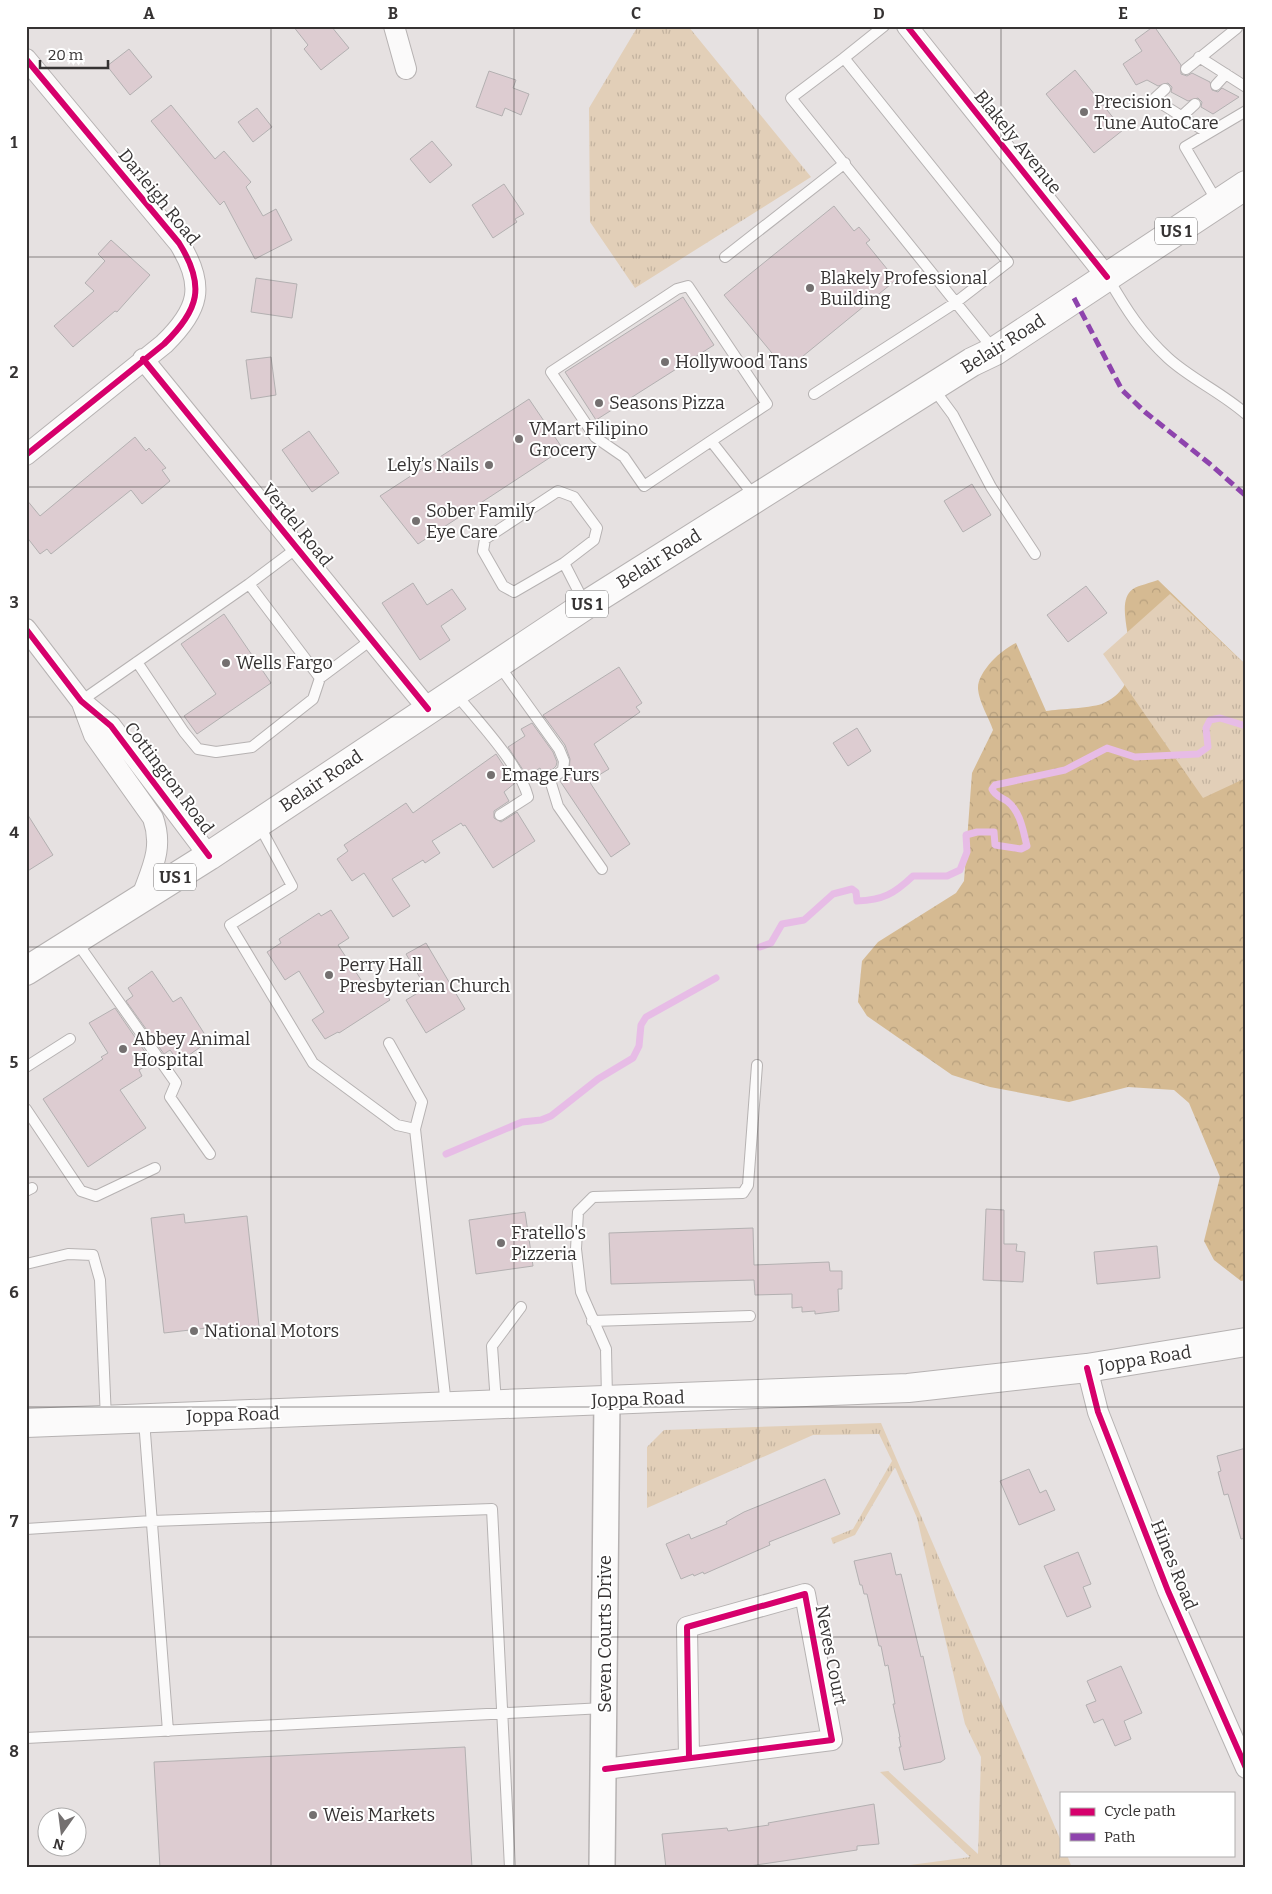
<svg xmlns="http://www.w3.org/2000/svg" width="1272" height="1894" viewBox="0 0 1272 1894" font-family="Bitter,serif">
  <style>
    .forest { fill: url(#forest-crowns) }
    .park { fill: url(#park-tufts) }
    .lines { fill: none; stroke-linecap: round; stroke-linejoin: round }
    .stream { stroke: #e7bce6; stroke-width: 7 }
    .building { fill: #ddccd1; stroke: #b3b0b1 }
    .service-casing { stroke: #b6b2b2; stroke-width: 12 }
    .minor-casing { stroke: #b6b2b2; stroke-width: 22 }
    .tertiary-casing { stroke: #b6b2b2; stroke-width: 28 }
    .primary-casing { stroke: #b6b2b2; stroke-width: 30 }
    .trunk-casing { stroke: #b6b2b2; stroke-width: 30 }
    .service { stroke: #fbfafa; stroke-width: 10 }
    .minor { stroke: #fbfafa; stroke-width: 20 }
    .tertiary { stroke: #fbfafa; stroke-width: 25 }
    .primary { stroke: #fbfafa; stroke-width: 28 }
    .trunk { stroke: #fbfafa; stroke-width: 28 }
    .quiet { stroke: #8e44ad; stroke-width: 5; stroke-dasharray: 10 5; stroke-linecap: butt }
    .cycleway-casing { stroke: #fff; stroke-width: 9 }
    .cycleway { stroke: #d6006c; stroke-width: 6 }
    .grid { fill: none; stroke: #363333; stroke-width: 1; stroke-opacity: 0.55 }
    .poi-dot { fill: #747070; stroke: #fff; stroke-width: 2 }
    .labels { text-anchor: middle; stroke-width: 4; stroke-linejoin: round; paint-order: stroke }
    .shield { fill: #fff; stroke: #727070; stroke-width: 1 }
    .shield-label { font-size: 16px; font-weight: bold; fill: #363333 }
    .poi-label { font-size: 18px; fill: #363333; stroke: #fff; text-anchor: start }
    .street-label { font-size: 18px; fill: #363333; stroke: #fff }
    .neatline { fill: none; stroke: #363333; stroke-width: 2 }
    .grid-label { font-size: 16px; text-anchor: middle; font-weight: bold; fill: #363333 }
  </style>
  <defs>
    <pattern id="forest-crowns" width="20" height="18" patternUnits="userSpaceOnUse" patternTransform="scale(1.25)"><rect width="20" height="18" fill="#d5ba92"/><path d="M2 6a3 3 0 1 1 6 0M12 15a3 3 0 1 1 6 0" fill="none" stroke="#b7a07e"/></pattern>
    <pattern id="park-tufts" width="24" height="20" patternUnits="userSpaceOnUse" patternTransform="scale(1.25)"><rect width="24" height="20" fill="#e2cfb8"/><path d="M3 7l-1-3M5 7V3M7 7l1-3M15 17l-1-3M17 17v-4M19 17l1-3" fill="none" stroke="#c2b29f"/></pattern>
  </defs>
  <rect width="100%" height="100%" fill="#e6e1e1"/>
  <!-- forest -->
  <path class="forest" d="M 1158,580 L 1246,665 L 1246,1280 L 1241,1281 L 1214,1260 L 1204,1241 L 1220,1177 L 1189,1103 L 1174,1090 L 1128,1087 L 1069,1102 L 990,1087 L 952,1075 L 867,1016 L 858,1002 L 862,961 L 878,942 L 956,893 L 964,881 L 972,773 L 993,730 C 989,718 979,702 978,689 C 977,672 1002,649 1016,643 L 1046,711 C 1059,709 1094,708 1104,703 C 1159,677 1106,608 1133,589 C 1139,585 1151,583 1158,580 Z"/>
  <!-- park -->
  <path class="park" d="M 638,26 L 688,26 L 811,177 L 635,288 L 590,222 L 589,108 Z
    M 1170,594 L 1246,665 L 1246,778 L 1203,798 L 1103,654 Z
    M 881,1423 L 1061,1841 L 1061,1855 L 1067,1855 L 1072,1868 L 888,1868 L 970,1857 L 880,1772 L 888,1771 L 978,1854 L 981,1757 L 965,1724 L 917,1518 L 895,1467 L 855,1535 L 833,1544 L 831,1538 L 853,1529 L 892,1461 L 879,1434 L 813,1435 L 647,1508 L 647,1447 L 664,1430 Z"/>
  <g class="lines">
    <!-- stream -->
    <path class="stream" d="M 760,947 L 771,943 L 782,924 L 804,920 L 833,894 L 852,889 L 856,892 L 857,901 C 883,900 894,894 913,876 L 947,876 L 960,870 L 967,852 L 966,835 L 977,832 L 994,832 L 995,845 L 1021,849 L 1027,846 C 1023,831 1021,812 1007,801 C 1001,797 995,796 992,789 L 995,785 L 1065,770 L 1107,748 L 1135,757 L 1198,754 L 1208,747 L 1206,728 L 1210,720 L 1220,718 L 1246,726
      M 446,1154 L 522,1122 L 541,1120 L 551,1116 L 598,1079 L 633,1058 L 639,1046 L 641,1025 L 646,1017 L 716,978"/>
  </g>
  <!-- building -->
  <path class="building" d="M 293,26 L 331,26 L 349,48 L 321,70 L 304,49 L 308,45 Z
    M 1154,26 L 1181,65 L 1181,74 L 1187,76 L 1192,73 L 1210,82 L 1212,90 L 1218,92 L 1222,88 L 1239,97 L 1213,114 L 1201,107 L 1202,102 L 1198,98 L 1188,101 L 1171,92 L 1172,87 L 1168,83 L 1158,86 L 1147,80 L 1136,85 L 1123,64 L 1142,51 L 1135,40 Z
    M 129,49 L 152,77 L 130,95 L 107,66 Z
    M 1075,70 L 1123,130 L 1094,153 L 1046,94 Z
    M 489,71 L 516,80 L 513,88 L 529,94 L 521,115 L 505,108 L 502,116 L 476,107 Z
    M 171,105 L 215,159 L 224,151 L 251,182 L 246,187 L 263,216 L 276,209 L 292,240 L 255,259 L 224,201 L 220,205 L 151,121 Z
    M 257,108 L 272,127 L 253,142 L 238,122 Z
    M 432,141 L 452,165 L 430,183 L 410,159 Z
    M 504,184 L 524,214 L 515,219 L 517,222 L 493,238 L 472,205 Z
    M 834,206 L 854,231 L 859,227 L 870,240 L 866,243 L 896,280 L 786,370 L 724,295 Z
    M 111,240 L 150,275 L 117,312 L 115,311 L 73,347 L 54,326 L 94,291 L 85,283 L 105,261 L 98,254 Z
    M 256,278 L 297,284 L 292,318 L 251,312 Z
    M 683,297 L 714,345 L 596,420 L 565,372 Z
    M 271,357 L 276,395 L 251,399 L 246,360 Z
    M 529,399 L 563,449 L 418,544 L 380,496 Z
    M 309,431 L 339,473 L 312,492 L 282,450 Z
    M 135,437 L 146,451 L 149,448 L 166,468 L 162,470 L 170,481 L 142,504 L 131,490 L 51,554 L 47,549 L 40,554 L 26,536 L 26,499 L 40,516 Z
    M 972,484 L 991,515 L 963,532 L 944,501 Z
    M 413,583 L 427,605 L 452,589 L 466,609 L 441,626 L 450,640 L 420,660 L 382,603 Z
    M 1086,586 L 1107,613 L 1068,642 L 1047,615 Z
    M 224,614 L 271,683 L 197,734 L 184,716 L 216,694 L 181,644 Z
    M 619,667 L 642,703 L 636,707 L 640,712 L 594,744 L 609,769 L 589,781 L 630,844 L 611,857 L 560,781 L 569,773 L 570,759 L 565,745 L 543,715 Z
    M 532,723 L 553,752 L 557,762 L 556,766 L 553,769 L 543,773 L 540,768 L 527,776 L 508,747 L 525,736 L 521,729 Z
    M 857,728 L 871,751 L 848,766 L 833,743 Z
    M 496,754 L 515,783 L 504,792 L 509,801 L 494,811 L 494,818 L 501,822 L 517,812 L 535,841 L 493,868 L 465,825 L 463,826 L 461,823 L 432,841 L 440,853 L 425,863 L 423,860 L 392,879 L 410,906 L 393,917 L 364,873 L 352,881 L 337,859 L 348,851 L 344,845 L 406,803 L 413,813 Z
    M 26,812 L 53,855 L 26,872 Z
    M 331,910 L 349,938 L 338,945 L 365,986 L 376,979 L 390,1000 L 339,1033 L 338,1032 L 325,1039 L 312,1020 L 324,1012 L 299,971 L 285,980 L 267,952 L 281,943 L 279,939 L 319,913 L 321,916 Z
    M 426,943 L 465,1009 L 426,1033 L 406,1000 L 426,988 L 406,954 Z
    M 152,971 L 173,1002 L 181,997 L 209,1041 L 179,1062 L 170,1050 L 164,1054 L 126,1001 L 133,996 L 128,988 Z
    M 115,1008 L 152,1062 L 139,1070 L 142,1076 L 120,1090 L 146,1128 L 88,1167 L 43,1099 L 103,1059 L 101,1057 L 108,1053 L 89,1023 Z
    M 986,1209 L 1004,1210 L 1004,1244 L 1017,1244 L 1016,1251 L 1025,1252 L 1023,1282 L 983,1280 Z
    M 525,1212 L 533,1266 L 476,1274 L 469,1220 Z
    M 184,1214 L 185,1223 L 247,1216 L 260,1335 L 218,1339 L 216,1327 L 164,1333 L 151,1218 Z
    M 753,1228 L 754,1265 L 829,1262 L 830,1271 L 842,1271 L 842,1289 L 838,1289 L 839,1311 L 815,1314 L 815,1311 L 802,1312 L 802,1307 L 792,1308 L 792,1294 L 755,1295 L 754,1280 L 611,1284 L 609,1233 Z
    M 1157,1246 L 1160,1278 L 1097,1284 L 1094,1252 Z
    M 1246,1448 L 1246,1538 L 1241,1539 L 1228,1494 L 1224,1495 L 1218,1472 L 1221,1471 L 1217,1456 Z
    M 1029,1469 L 1040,1493 L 1046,1490 L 1055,1510 L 1019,1525 L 1000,1481 Z
    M 825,1479 L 840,1514 L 769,1542 L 770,1545 L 704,1574 L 703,1572 L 694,1576 L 693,1574 L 681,1579 L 666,1544 L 689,1534 L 691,1539 L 727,1524 L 726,1522 L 744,1512 Z
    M 1078,1552 L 1091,1584 L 1083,1587 L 1091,1607 L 1067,1617 L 1044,1566 Z
    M 891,1553 L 896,1575 L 901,1574 L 921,1657 L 923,1656 L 945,1759 L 941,1762 L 904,1770 L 899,1747 L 901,1747 L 899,1737 L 900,1737 L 893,1704 L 895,1704 L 888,1665 L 885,1666 L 881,1646 L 879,1646 L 867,1594 L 864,1594 L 862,1585 L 860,1585 L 854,1561 Z
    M 1121,1666 L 1142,1713 L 1124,1721 L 1131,1739 L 1115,1746 L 1103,1719 L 1094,1723 L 1086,1705 L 1096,1701 L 1087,1681 Z
    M 465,1747 L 472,1868 L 160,1868 L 154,1762 Z
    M 874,1804 L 879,1844 L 857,1846 L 857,1850 L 736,1868 L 666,1868 L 662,1834 L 727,1828 L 728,1831 L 769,1825 L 768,1823 Z"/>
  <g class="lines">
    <defs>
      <path id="service" d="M 1199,57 L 1246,87
        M 844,58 L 884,26
        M 1186,69 L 1237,28
        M 1216,85 L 1226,74
        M 1165,89 L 1154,99 L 1208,133
        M 1183,115 L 1195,104
        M 1218,203 L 1185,147 L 1246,111
        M 725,257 L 845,163
        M 1108,278 C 1126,309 1141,333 1168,358 C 1191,379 1221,392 1246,414
        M 933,388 L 953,415 L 991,487 L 1035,554
        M 814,394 L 955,303 L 1008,262 L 844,58 L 791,98 L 994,350
        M 711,441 L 644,486 L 624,457 L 595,437 L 551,372 L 677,289 L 688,286 L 767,404 L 711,441 L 755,497
        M 297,548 L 249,584 L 320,678 L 371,640
        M 564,563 L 594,540 L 597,528 L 574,497 L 558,491 L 485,539 L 483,551 L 503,586 L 514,592 L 564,563 L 585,604
        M 137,662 L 184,732 L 198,749 L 216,752 L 252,747 L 313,699 L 320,678
        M 498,664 L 559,749 L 564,761 L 563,770 L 550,780 L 558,806 L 602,869
        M 455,693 C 477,720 520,765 528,797 L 500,815
        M 81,701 L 249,584
        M 258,823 L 292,886 L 230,925 L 313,1063 L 397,1125 L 415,1129 L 446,1405
        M 76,941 L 176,1083 L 170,1097 L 210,1154
        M 389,1043 L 422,1102 L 415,1129
        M 26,1067 L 70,1039
        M 26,1109 L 81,1191 L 96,1196 L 155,1168
        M 26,1191 L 32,1188
        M 26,1264 L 68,1254 L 93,1255 L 100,1280 L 106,1419
        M 592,1321 L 750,1316
        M 607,1399 L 606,1349 L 581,1292 L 576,1249 L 578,1212 L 593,1197 L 743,1193 L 748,1185 L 757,1065
        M 496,1403 L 492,1346 L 521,1307
        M 144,1420 L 168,1731
        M 26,1529 L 152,1521 L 492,1509 L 510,1868
        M 26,1738 L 604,1708"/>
      <path id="minor" d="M 394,26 L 406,69
        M 907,26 L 1107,277
        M 26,59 L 179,243 C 206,286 199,310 164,344 L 26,455
        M 143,359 L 428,709
        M 26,629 L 81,701 L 111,726 L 209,856
        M 82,703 L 94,735 L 153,818 C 164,849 151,870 141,899
        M 1087,1368 L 1098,1412 L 1168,1591 L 1246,1768
        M 605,1769 L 832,1740 L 805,1594 L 687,1627 L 689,1758"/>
      <path id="tertiary" d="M 602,1868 L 607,1400"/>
      <path id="primary" d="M 26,1423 L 908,1388 L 1087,1368 L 1246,1342"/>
      <path id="trunk" d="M 26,971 L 209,856 L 586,605 L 972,362 L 995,351 L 1246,185"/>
    </defs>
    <!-- service casing -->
    <use href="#service" class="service-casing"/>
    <!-- minor casing -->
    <use href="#minor" class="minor-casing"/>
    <!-- tertiary casing -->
    <use href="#tertiary" class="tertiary-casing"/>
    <!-- primary casing -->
    <use href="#primary" class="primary-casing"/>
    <!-- trunk casing -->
    <use href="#trunk" class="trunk-casing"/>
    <!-- service -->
    <use href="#service" class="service"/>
    <!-- minor -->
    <use href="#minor" class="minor"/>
    <!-- tertiary -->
    <use href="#tertiary" class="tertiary"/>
    <!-- primary -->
    <use href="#primary" class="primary"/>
    <!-- trunk -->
    <use href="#trunk" class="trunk"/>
    <!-- quiet -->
    <path class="quiet" d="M 1074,298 L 1122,390 L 1145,412 L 1210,464 L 1246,496"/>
    <defs>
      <path id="cycleway" d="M 907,26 L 1107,277
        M 26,59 L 179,243 C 206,286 199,310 164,344 L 26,455
        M 143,359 L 428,709
        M 26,629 L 81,701 L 111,726 L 209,856
        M 1087,1368 L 1098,1412 L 1168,1591 L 1246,1768
        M 605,1769 L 832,1740 L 805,1594 L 687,1627 L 689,1758"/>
    </defs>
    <!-- cycleway casing -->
    <use href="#cycleway" class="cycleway-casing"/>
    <!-- cycleway -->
    <use href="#cycleway" class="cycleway"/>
  </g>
  <!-- grid -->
  <path class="grid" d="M 271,26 L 271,1868M 514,26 L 514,1868M 758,26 L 758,1868M 1001,26 L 1001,1868M 26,257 L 1246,257M 26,487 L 1246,487M 26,717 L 1246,717M 26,947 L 1246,947M 26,1177 L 1246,1177M 26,1407 L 1246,1407M 26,1637 L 1246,1637"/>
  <!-- markers -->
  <g class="poi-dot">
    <circle cx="1084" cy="112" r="5"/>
    <circle cx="810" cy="288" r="5"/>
    <circle cx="665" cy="362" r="5"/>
    <circle cx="599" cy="403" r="5"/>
    <circle cx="519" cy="439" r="5"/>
    <circle cx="489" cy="465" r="5"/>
    <circle cx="416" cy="521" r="5"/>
    <circle cx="226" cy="663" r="5"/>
    <circle cx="491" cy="775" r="5"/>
    <circle cx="329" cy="975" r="5"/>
    <circle cx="123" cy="1049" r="5"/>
    <circle cx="501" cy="1243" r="5"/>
    <circle cx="194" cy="1331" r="5"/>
    <circle cx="313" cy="1815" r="5"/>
  </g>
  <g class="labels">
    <!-- shield labels -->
    <g class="shield">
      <rect x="1155" y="217.5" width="42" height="27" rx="4"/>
      <rect x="566" y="590.5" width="42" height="27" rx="4"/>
      <rect x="154" y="863.5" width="42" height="27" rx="4"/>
    </g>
    <g class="shield-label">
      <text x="1176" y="237">US 1</text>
      <text x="587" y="610">US 1</text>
      <text x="175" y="883">US 1</text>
    </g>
    <!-- poi labels -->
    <g class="poi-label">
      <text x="1094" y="108">Precision<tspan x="1094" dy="21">Tune AutoCare</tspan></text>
      <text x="820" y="284">Blakely Professional<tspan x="820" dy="21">Building</tspan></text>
      <text x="675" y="368">Hollywood Tans</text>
      <text x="609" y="409">Seasons Pizza</text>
      <text x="529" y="435">VMart Filipino<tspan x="529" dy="21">Grocery</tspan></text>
      <text x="479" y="471" text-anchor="end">Lely’s Nails</text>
      <text x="426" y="517">Sober Family<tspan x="426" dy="21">Eye Care</tspan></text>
      <text x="236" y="669">Wells Fargo</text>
      <text x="501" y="781">Emage Furs</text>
      <text x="339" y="971">Perry Hall<tspan x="339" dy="21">Presbyterian Church</tspan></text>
      <text x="133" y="1045">Abbey Animal<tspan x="133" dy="21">Hospital</tspan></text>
      <text x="511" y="1239">Fratello's<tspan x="511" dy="21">Pizzeria</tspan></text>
      <text x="204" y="1337">National Motors</text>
      <text x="323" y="1821">Weis Markets</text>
    </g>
    <!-- street labels -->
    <g class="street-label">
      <text transform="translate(1018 142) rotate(51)" y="6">Blakely Avenue</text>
      <text transform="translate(159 197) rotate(51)" y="6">Darleigh Road</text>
      <text transform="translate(1003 344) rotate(-32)" y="6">Belair Road</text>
      <text transform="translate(297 525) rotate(51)" y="6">Verdel Road</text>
      <text transform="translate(659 559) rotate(-32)" y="6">Belair Road</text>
      <text transform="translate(169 778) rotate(53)" y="6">Cottington Road</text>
      <text transform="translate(321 781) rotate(-34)" y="6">Belair Road</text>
      <text transform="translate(1145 1359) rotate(-9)" y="6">Joppa Road</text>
      <text transform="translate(638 1399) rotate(-2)" y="6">Joppa Road</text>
      <text transform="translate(233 1415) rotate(-2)" y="6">Joppa Road</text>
      <text transform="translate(1174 1565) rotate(68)" y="6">Hines Road</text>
      <text transform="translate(605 1634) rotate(-90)" y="6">Seven Courts Drive</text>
      <text transform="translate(831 1655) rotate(79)" y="6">Neves Court</text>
    </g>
  </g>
  <!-- border -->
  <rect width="1272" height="1894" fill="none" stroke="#ffffff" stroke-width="55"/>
  <!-- legend -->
  <rect x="1060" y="1792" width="175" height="65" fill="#ffffff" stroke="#afadad"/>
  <rect x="1070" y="1808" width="25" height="8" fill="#d6006c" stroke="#afadad"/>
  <text x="1104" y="1816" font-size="15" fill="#363333">Cycle path</text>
  <rect x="1070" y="1833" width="25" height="8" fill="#8e44ad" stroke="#afadad"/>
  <text x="1104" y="1842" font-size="15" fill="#363333">Path</text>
  <!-- north arrow -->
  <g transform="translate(62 1832) rotate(194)"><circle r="24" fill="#ffffff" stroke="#afadad"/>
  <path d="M0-4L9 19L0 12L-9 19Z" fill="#747070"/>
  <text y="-8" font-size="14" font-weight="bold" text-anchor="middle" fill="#363333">N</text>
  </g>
  <!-- scale -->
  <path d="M40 60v8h68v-8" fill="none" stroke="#363333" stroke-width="2.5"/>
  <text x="48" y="60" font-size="15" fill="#363333" stroke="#ffffff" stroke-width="4" paint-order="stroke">20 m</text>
  <rect x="28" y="28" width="1216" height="1838" class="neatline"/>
  <g class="grid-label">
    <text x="149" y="19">A</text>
    <text x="393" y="19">B</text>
    <text x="636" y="19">C</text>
    <text x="879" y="19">D</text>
    <text x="1123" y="19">E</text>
    <text x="14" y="148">1</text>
    <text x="14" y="378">2</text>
    <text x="14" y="608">3</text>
    <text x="14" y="838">4</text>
    <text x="14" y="1068">5</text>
    <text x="14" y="1298">6</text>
    <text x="14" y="1527">7</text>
    <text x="14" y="1757">8</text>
  </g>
</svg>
